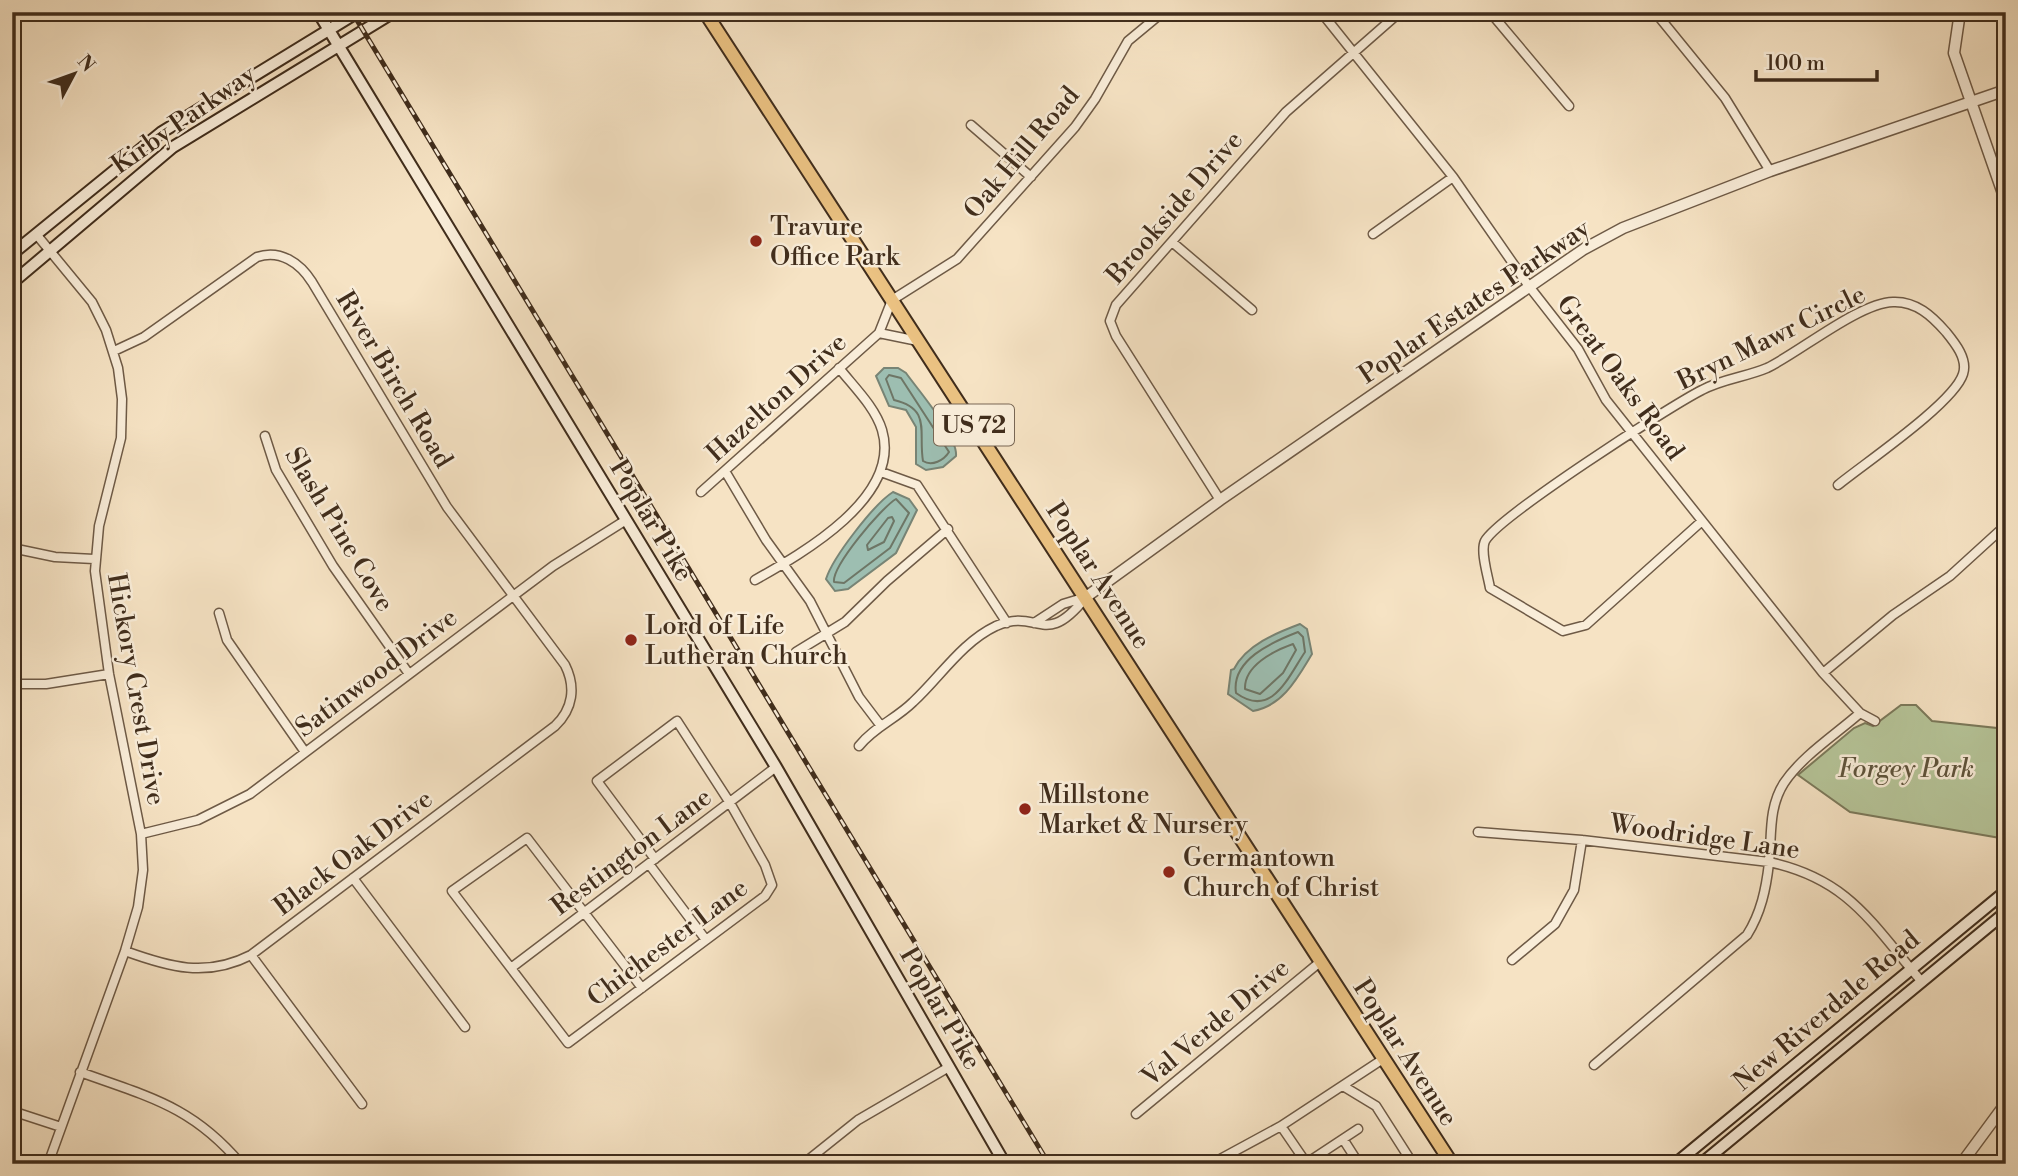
<svg xmlns="http://www.w3.org/2000/svg" width="2018" height="1176" viewBox="0 0 2018 1176" font-family="'Libre Bodoni',serif">
  <style>
    .green { fill: #b6c599; stroke: #7b795a; stroke-width: 2 }
    .water { fill: #9dbeb1; stroke: #788475; stroke-width: 2 }
    .lines { fill: none; stroke-linecap: round; stroke-linejoin: round }
    .shore { stroke: #6e7666; stroke-width: 2 }
    .minor-casing { stroke: #6e5a46; stroke-width: 11 }
    .tertiary-casing { stroke: #6e5a46; stroke-width: 13 }
    .secondary-casing { stroke: #402d1c; stroke-width: 14 }
    .primary-casing { stroke: #402d1c; stroke-width: 16 }
    .minor { stroke: #f9edd9; stroke-width: 8 }
    .tertiary { stroke: #f9edd9; stroke-width: 10 }
    .secondary { stroke: #f9edd9; stroke-width: 10 }
    .primary { stroke: #ebc282; stroke-width: 12 }
    .rail-casing { stroke: #402d1c; stroke-width: 5 }
    .rail { stroke: #f9edd9; stroke-width: 2.5; stroke-dasharray: 8; stroke-linecap: butt }
    .poi-dot { fill: #8f2418; stroke: #f9edd9; stroke-width: 2.5 }
    .labels { text-anchor: middle; stroke-width: 5; stroke-linejoin: round; paint-order: stroke }
    .shield { fill: #f9edd9; stroke: #786755; stroke-width: 2 }
    .shield-label { font-size: 24px; font-weight: bold; fill: #402d1c }
    .street-label { font-size: 26px; fill: #402d1c; stroke: #f9edd9 }
    .poi-label { font-size: 26px; fill: #402d1c; stroke: #f9edd9; text-anchor: start }
    .park-label { font-size: 26px; font-style: italic; fill: #5e533b; stroke: #f9edd9 }
  </style>
  <rect width="100%" height="100%" fill="#f6e3c4"/>
  <filter id="stains"><feTurbulence type="fractalNoise" baseFrequency=".00286" numOctaves="4"/><feColorMatrix values="0 0 0 0 .2 0 0 0 0 .09 0 0 0 0 .02 0 0 0 .5 -.17"/></filter>
  <radialGradient id="worn" r=".72"><stop offset=".6" stop-color="#630" stop-opacity="0"/><stop offset="1" stop-color="#630" stop-opacity=".3"/></radialGradient>
  <!-- green -->
  <path class="green" d="M 1901,705 L 1916,705 L 1932,721 L 2006,729 L 2006,839 L 1850,812 L 1798,775 L 1854,728 L 1865,723 L 1873,726 Z"/>
  <!-- water -->
  <path class="water" d="M 884,368 L 898,368 L 906,373 C 918,390 958,436 956,456 L 943,467 L 926,470 L 916,464 L 916,427 L 906,410 L 889,406 L 876,376 Z
    M 893,492 L 909,499 L 917,510 L 896,553 L 848,589 L 835,591 L 826,579 C 833,557 874,504 893,492 Z
    M 1300,624 L 1307,629 L 1312,654 C 1298,677 1283,706 1253,711 L 1228,694 L 1231,670 L 1234,669 C 1246,645 1276,633 1300,624 Z"/>
  <g class="lines">
    <!-- shore -->
    <path class="shore" d="M 889,375 L 901,378 L 949,452 C 944,460 932,467 923,461 C 918,432 932,409 894,400 L 886,379 Z
      M 896,499 L 909,513 L 890,548 L 844,583 L 834,582 C 832,566 881,508 896,499 Z
      M 888,518 L 892,517 L 894,521 L 884,542 L 868,550 L 867,545 Z
      M 1298,632 L 1303,637 L 1305,652 C 1288,677 1272,719 1236,693 C 1231,660 1272,642 1298,632 Z
      M 1293,644 L 1296,650 L 1283,673 L 1260,694 L 1245,689 C 1244,666 1273,651 1293,644 Z"/>
    <defs>
      <path id="minor" d="M 1321,12 L 1453,177 L 1528,285 L 1578,349 L 1606,400 L 1823,673 L 1860,713 L 1875,721
        M 1490,12 L 1569,106
        M 1655,12 L 1725,98 L 1770,171
        M 971,125 L 1031,177
        M 36,234 L 92,302 L 106,330 L 118,368 L 122,399 L 121,438 L 99,526 L 95,571 L 109,674 L 141,834 L 143,870 L 138,907 L 125,951 L 48,1164
        M 1373,234 L 1453,177
        M 1172,242 L 1252,310
        M 879,333 L 918,341
        M 114,351 L 144,337 L 257,257 C 280,249 300,263 312,282 L 447,507 L 565,665 C 576,687 573,709 555,726 L 251,955 C 206,978 169,967 125,951
        M 265,436 L 276,470 L 333,566 L 409,674
        M 725,471 L 766,540 L 810,601 L 859,697 L 881,726
        M 881,472 L 917,485 L 1007,623
        M 701,492 L 879,333 L 892,300 L 957,259 L 1075,127 L 1095,99 L 1128,41 L 1163,12
        M 1220,500 L 1116,336 L 1110,321 L 1116,305 L 1286,112 L 1400,12
        M 1702,521 L 1586,625 L 1563,631 L 1490,588 C 1488,576 1480,551 1485,541 C 1498,517 1670,406 1702,390 C 1722,379 1746,377 1767,368 C 1800,352 1859,303 1893,302 C 1916,301 1932,316 1946,332 C 1955,343 1968,359 1963,374 C 1954,403 1865,463 1838,485
        M 12,548 L 55,557 L 94,559
        M 755,580 C 803,553 902,497 882,430 C 875,407 854,387 839,368
        M 219,613 L 227,640 L 305,752
        M 1034,623 L 1063,604 L 1086,597
        M 796,652 L 845,622 L 887,581 L 948,529
        M 1823,673 L 1893,615 L 1950,576 L 2006,525
        M 12,684 L 46,684 L 109,674
        M 859,746 C 874,727 896,719 913,702 C 940,677 962,642 996,626 C 1039,607 1044,650 1086,597
        M 1478,832 L 1582,840 L 1769,862 C 1849,879 1872,924 1922,982
        M 141,834 L 198,820 L 250,794 L 553,566 L 626,520
        M 649,864 L 706,940
        M 353,878 L 465,1027
        M 251,955 L 362,1104
        M 1512,960 L 1555,924 L 1574,890 L 1582,840
        M 511,968 L 776,767
        M 642,988 L 527,838 L 452,891 L 568,1043 L 765,896 L 772,885 L 765,865 L 730,803 L 677,721 L 597,781 L 655,859
        M 1594,1065 L 1747,935 C 1761,913 1766,889 1769,863 C 1772,836 1768,808 1784,783 C 1802,756 1835,735 1860,713
        M 80,1072 C 149,1097 192,1106 241,1164
        M 1343,1086 L 1376,1106 L 1413,1164
        M 12,1111 L 61,1127
        M 1136,1114 L 1320,962
        M 1281,1126 L 1307,1164
        M 1343,1139 L 1359,1164
        M 803,1164 L 858,1120 L 949,1067
        M 1211,1164 L 1281,1126 L 1383,1059
        M 1305,1164 L 1358,1129"/>
      <path id="tertiary" d="M 1960,12 L 1954,53 L 2006,202
        M 1086,597 L 1220,500 L 1584,249 L 1623,228 L 1770,171 L 2006,90
        M 1961,1164 L 2006,1103"/>
      <path id="secondary" d="M 318,12 L 776,767 L 1005,1164
        M 12,254 L 162,132 L 358,12
        M 12,283 L 173,147 L 394,12
        M 1675,1164 L 2006,891
        M 1701,1164 L 2006,912"/>
      <path id="primary" d="M 705,12 L 1452,1164"/>
    </defs>
    <!-- minor casing -->
    <use href="#minor" class="minor-casing"/>
    <!-- tertiary casing -->
    <use href="#tertiary" class="tertiary-casing"/>
    <!-- secondary casing -->
    <use href="#secondary" class="secondary-casing"/>
    <!-- primary casing -->
    <use href="#primary" class="primary-casing"/>
    <!-- minor -->
    <use href="#minor" class="minor"/>
    <!-- tertiary -->
    <use href="#tertiary" class="tertiary"/>
    <!-- secondary -->
    <use href="#secondary" class="secondary"/>
    <!-- primary -->
    <use href="#primary" class="primary"/>
    <defs>
      <path id="rail" d="M 352,12 L 1049,1164"/>
    </defs>
    <!-- rail casing -->
    <use href="#rail" class="rail-casing"/>
    <!-- rail -->
    <use href="#rail" class="rail"/>
  </g>
  <!-- markers -->
  <g class="poi-dot">
    <circle cx="756" cy="241" r="7"/>
    <circle cx="631" cy="640" r="7"/>
    <circle cx="1025" cy="809" r="7"/>
    <circle cx="1169" cy="872" r="7"/>
  </g>
  <g class="labels">
    <!-- shield labels -->
    <rect class="shield" x="934" y="404.5" width="80" height="41" rx="5"/>
    <g class="shield-label">
      <text x="974" y="433">US 72</text>
    </g>
    <!-- street labels -->
    <g class="street-label">
      <text transform="translate(183 119) rotate(-35)" y="9">Kirby Parkway</text>
      <text transform="translate(1021 152) rotate(-50)" y="9">Oak Hill Road</text>
      <text transform="translate(1174 207) rotate(-49)" y="9">Brookside Drive</text>
      <text transform="translate(1474 301) rotate(-34)" y="9">Poplar Estates Parkway</text>
      <text transform="translate(1771 337) rotate(-26)" y="9">Bryn Mawr Circle</text>
      <text transform="translate(1621 377) rotate(54)" y="9">Great Oaks Road</text>
      <text transform="translate(395 379) rotate(59)" y="9">River Birch Road</text>
      <text transform="translate(776 397) rotate(-42)" y="9">Hazelton Drive</text>
      <text transform="translate(652 520) rotate(59)" y="9">Poplar Pike</text>
      <text transform="translate(340 529) rotate(59)" y="9">Slash Pine Cove</text>
      <text transform="translate(1099 575) rotate(57)" y="9">Poplar Avenue</text>
      <text transform="translate(376 672) rotate(-37)" y="9">Satinwood Drive</text>
      <text transform="translate(137 689) rotate(80)" y="9">Hickory Crest Drive</text>
      <text transform="translate(1705 836) rotate(8)" y="9">Woodridge Lane</text>
      <text transform="translate(631 851) rotate(-37)" y="9">Restington Lane</text>
      <text transform="translate(353 852) rotate(-37)" y="9">Black Oak Drive</text>
      <text transform="translate(667 942) rotate(-37)" y="9">Chichester Lane</text>
      <text transform="translate(941 1008) rotate(60)" y="9">Poplar Pike</text>
      <text transform="translate(1826 1010) rotate(-40)" y="9">New Riverdale Road</text>
      <text transform="translate(1215 1022) rotate(-40)" y="9">Val Verde Drive</text>
      <text transform="translate(1406 1052) rotate(57)" y="9">Poplar Avenue</text>
    </g>
    <!-- poi labels -->
    <g class="poi-label">
      <text x="770" y="235">Travure<tspan x="770" dy="30">Office Park</tspan></text>
      <text x="645" y="634">Lord of Life<tspan x="645" dy="30">Lutheran Church</tspan></text>
      <text x="1039" y="803">Millstone<tspan x="1039" dy="30">Market &amp; Nursery</tspan></text>
      <text x="1183" y="866">Germantown<tspan x="1183" dy="30">Church of Christ</tspan></text>
    </g>
    <!-- park labels -->
    <g class="park-label">
      <text x="1906" y="777">Forgey Park</text>
    </g>
  </g>
  <!-- margin -->
  <rect width="2018" height="1176" fill="none" stroke="#f6e3c4" stroke-width="42"/>
  <rect x="14" y="14" width="1990" height="1148" fill="none" stroke="#402d1c" stroke-width="3.5"/>
  <rect x="21" y="21" width="1976" height="1134" fill="none" stroke="#402d1c" stroke-width="2"/>
  <!-- north arrow -->
  <g transform="translate(74 74) rotate(49)" stroke="#f9edd9" stroke-width="5" paint-order="stroke">
  <path d="M0-5L12 26L0 18L-12 26Z" fill="#402d1c"/>
  <text y="-10" font-size="19" font-weight="bold" text-anchor="middle" fill="#402d1c">N</text>
  </g>
  <!-- scale -->
  <path d="M1756 70v10h121v-10" fill="none" stroke="#402d1c" stroke-width="3.5"/>
  <text x="1766" y="70" font-size="21" fill="#402d1c" stroke="#f9edd9" stroke-width="5" paint-order="stroke">100 m</text>
  <rect width="100%" height="100%" filter="url(#stains)"/>
  <rect width="100%" height="100%" fill="url(#worn)"/>
</svg>
